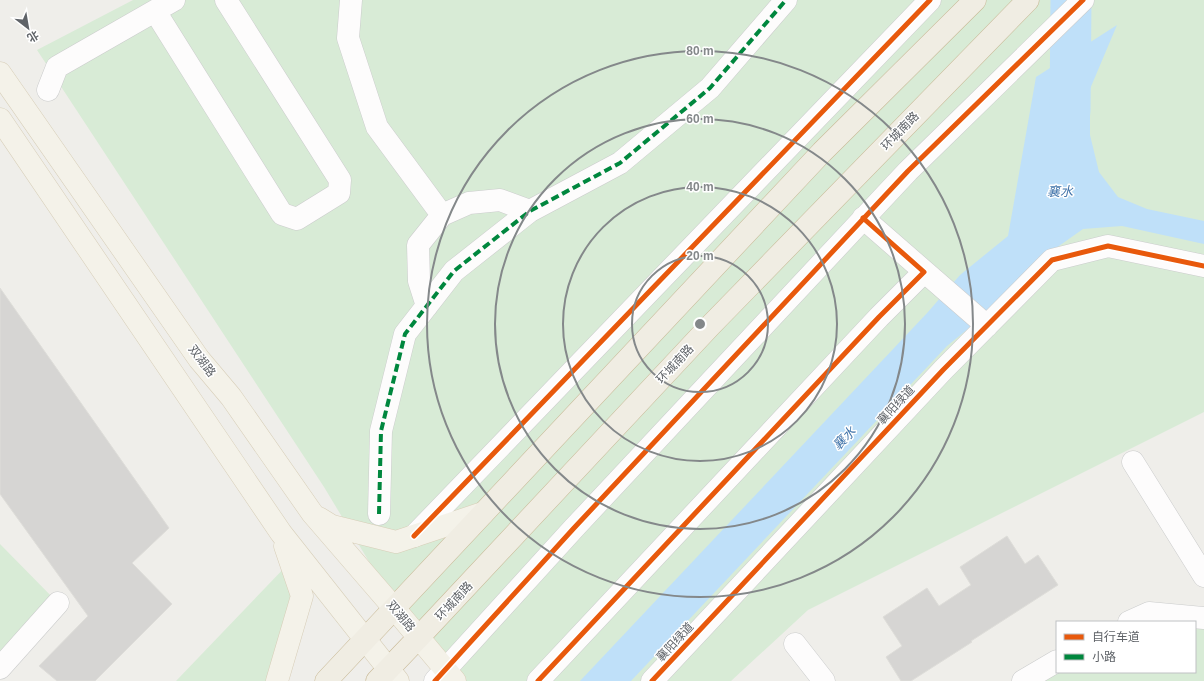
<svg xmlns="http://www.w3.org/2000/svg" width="1204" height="681" viewBox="0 0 1204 681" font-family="Helvetica,'Noto Sans SC',sans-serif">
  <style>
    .green { fill: #d8ebd6 }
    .water { fill: #bfe0f9 }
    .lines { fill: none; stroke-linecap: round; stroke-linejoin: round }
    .river { stroke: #bfe0f9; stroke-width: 41 }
    .building { fill: #d6d5d3; stroke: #deddd9 }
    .minor-casing { stroke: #cbcccc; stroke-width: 23 }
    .major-casing { stroke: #d7ceb8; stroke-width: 23 }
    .highway-casing { stroke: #c8b996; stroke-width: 23 }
    .minor { stroke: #fdfcfc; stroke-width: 22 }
    .major { stroke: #f4f2e9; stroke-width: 22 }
    .highway { stroke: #f0ede3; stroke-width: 22 }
    .quiet { stroke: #00873e; stroke-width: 4; stroke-dasharray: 8 4; stroke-linecap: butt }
    .cycleway-casing { stroke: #fff; stroke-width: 8 }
    .cycleway { stroke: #e8590c; stroke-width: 5 }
    .ring { fill: none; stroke: #84888a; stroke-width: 2 }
    .labels { text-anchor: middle; stroke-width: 3; stroke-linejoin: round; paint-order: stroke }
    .street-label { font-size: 12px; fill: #5f6368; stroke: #fff }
    .water-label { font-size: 13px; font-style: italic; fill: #4174aa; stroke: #fff }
    .centre { fill: #84888a; stroke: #fff; stroke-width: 2 }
    .ring-label { font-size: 12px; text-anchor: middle; font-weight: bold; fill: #84888a; stroke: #fff; stroke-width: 3; stroke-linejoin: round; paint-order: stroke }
  </style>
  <rect width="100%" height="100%" fill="#efeeea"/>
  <!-- green -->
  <path class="green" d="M 133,0 L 1204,0 L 1204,412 L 808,610 L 731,681 L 441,681 L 324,487 L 37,50 Z
    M 0,544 L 58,603 L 0,668 Z
    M 290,562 L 302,596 L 277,681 L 176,681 Z
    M 1204,618 L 1204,681 L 1023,681 L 1057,672 L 1195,672 L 1195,622 Z"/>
  <!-- water -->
  <path class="water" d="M 1117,25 L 1090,89 L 1090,135 L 1099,172 L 1118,197 L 1147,209 L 1204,221 L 1204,244 L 1122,226 L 1083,229 L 1032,265 L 991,310 L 947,346 L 631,681 L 580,681 L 928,312 L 960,275 L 1008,236 L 1036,77 Z"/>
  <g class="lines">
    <!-- river -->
    <path class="river" d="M 1070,111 L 1071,0"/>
  </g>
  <!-- building -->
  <path class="building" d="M 0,288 L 169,528 L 132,563 L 172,604 L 95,681 L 57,681 L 39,666 L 88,616 L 0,494 Z
    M 1007,536 L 1025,564 L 1038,555 L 1058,585 L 971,641 L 972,642 L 911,681 L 901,681 L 886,657 L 902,646 L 883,617 L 927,588 L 939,606 L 971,585 L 960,567 Z"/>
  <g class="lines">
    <defs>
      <path id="minor" d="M 351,0 L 348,38 L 377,127 L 442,215
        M 155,11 L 282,214 L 297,219 L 339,193 L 340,180 L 226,0
        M 48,90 L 57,67 L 174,0
        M 863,218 L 987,326
        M 427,306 L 419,281 L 418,245 L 442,215 L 469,203 L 500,200 L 530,211
        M 1133,462 L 1204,576
        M 379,514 L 381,431 L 405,334 L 454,271 L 530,211 L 620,163 L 710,88 L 786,0
        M 414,536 L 930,0
        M 1129,622 L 1149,613 L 1204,618
        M 795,644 L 824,681
        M 0,668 L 58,603
        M 435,681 L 574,528 L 908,171 L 1083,0
        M 538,681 L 879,317 L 924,272
        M 652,681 L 943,370 L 1052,260 L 1108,246 L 1204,266
        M 1023,681 L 1057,661"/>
      <path id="major" d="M 0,73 L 199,359 L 231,397 L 312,513 L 394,608 L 455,681
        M 0,119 L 281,533 L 398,681
        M 319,518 L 332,526 L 396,542 L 483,513
        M 277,681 L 302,596 L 285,546"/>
      <path id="highway" d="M 326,681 L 822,152 L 975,0
        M 377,681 L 419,637 L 710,326 L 1028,0"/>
    </defs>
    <!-- minor casing -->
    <use href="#minor" class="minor-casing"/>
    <!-- major casing -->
    <use href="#major" class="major-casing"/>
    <!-- highway casing -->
    <use href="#highway" class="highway-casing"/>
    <!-- minor -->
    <use href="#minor" class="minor"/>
    <!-- major -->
    <use href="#major" class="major"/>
    <!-- highway -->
    <use href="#highway" class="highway"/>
    <!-- quiet -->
    <path class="quiet" d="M 379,514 L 381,431 L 405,334 L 454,271 L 530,211 L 620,163 L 710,88 L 786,0"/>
    <defs>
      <path id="cycleway" d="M 414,536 L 930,0
        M 435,681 L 574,528 L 908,171 L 1083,0
        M 538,681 L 879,317 L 924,272 L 863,218
        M 652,681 L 943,370 L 1052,260 L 1108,246 L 1204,266"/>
    </defs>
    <!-- cycleway casing -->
    <use href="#cycleway" class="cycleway-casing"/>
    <!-- cycleway -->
    <use href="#cycleway" class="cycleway"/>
  </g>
  <!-- distance rings -->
  <g class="ring">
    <circle cx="700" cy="324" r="68"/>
    <circle cx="700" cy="324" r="137"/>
    <circle cx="700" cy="324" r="205"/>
    <circle cx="700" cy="324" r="273"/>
  </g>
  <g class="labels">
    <!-- street labels -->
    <g class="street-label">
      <text transform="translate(900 131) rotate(-46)" y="4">环城南路</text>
      <text transform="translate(202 361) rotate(53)" y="4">双湖路</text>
      <text transform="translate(675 364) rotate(-47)" y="4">环城南路</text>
      <text transform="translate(896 405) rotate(-47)" y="4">襄阳绿道</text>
      <text transform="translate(454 601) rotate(-47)" y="4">环城南路</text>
      <text transform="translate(401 616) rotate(50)" y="4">双湖路</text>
      <text transform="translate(675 642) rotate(-47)" y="4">襄阳绿道</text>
    </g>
    <!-- water labels -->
    <g class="water-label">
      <text x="1060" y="196">襄水</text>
      <text transform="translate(844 438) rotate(-46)" y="5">襄水</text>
    </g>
  </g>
  <circle cx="700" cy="324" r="6" class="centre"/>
  <g class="ring-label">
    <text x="700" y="55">80 m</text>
    <text x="700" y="123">60 m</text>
    <text x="700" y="191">40 m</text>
    <text x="700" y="260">20 m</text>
  </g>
  <!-- legend -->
  <rect x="1056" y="621" width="140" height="52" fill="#ffffff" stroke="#bfc1c3"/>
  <rect x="1064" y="634" width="20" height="6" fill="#e8590c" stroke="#bfc1c3"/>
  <text x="1092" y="641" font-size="12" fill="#5f6368">自行车道</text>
  <rect x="1064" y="654" width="20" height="6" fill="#00873e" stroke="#bfc1c3"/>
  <text x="1092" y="661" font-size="12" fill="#5f6368">小路</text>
  <!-- north arrow -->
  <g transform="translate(28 28) rotate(149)" stroke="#ffffff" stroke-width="3" paint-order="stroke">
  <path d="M0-3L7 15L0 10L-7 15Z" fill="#5f6368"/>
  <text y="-6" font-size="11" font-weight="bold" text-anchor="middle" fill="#5f6368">北</text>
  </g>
</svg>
